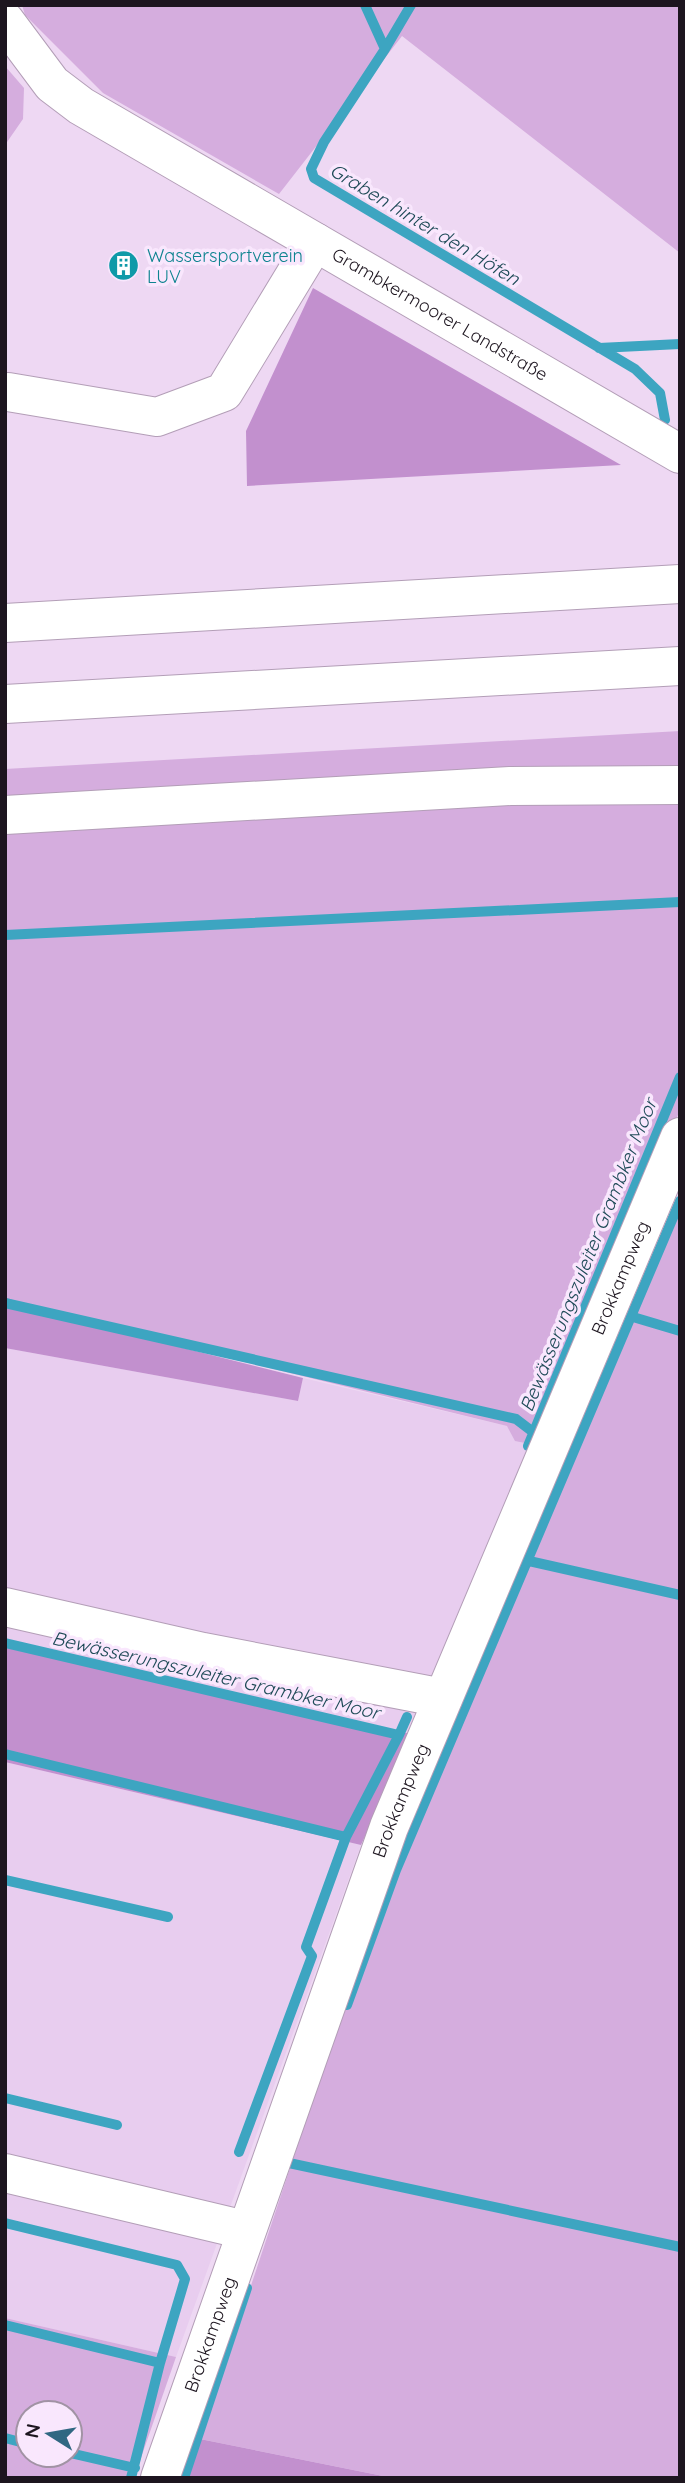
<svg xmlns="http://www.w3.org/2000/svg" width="685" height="2483" viewBox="0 0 685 2483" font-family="Quicksand,sans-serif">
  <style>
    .built { fill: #e8cdef }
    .green { fill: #d5adde; fill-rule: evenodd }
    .forest { fill: #c290ce }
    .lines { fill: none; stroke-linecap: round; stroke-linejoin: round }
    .stream { stroke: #3da5c1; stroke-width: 10 }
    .minor-casing { stroke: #b39eb7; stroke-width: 40 }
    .highway-casing { stroke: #b39eb7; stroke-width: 40 }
    .minor { stroke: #fff; stroke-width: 38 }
    .highway { stroke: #fff; stroke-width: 38 }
    .labels { text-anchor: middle; stroke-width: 7; stroke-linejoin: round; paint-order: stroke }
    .culture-label { font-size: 18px; fill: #0d838f; stroke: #f9e7fd; text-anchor: start }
    .street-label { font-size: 18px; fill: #1d151f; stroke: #f9e7fd }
    .water-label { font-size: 19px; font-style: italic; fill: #1e4a57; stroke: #f9e7fd }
  </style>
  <rect width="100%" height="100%" fill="#eed8f3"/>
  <!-- built -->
  <path class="built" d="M 5,1348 L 298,1401 L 303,1378 L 507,1426 L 540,1446 L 411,1734 L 5,1640 Z
    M 5,1762 L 361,1845 L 176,2357 L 5,2318 Z"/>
  <!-- green -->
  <path class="green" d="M 22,5 L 680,5 L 680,253 L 402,36 L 279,194 L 103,93 L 25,15 Z
    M 5,66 L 24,88 L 23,119 L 5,145 Z
    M 680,731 L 680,773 L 5,805 L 5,769 Z
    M 680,800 L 680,1110 L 540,1446 L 515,1441 L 507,1426 L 72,1320 L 5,1297 L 5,833 L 532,803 Z
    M 680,1202 L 680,2478 L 393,2478 L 200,2439 L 407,1816 Z
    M 5,2318 L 176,2357 L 134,2478 L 5,2478 ZM 70,2413 L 70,2455 L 28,2455 L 28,2413 Z"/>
  <!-- forest -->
  <path class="forest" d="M 313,288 L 621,465 L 247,486 L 246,431 Z
    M 5,1297 L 72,1320 L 303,1378 L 298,1401 L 5,1348 Z
    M 5,1640 L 411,1734 L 361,1845 L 5,1762 Z
    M 200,2439 L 393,2478 L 187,2478 Z"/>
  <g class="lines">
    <!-- stream -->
    <path class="stream" d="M 365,5 L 385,49 L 324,142 L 311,169 L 314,178 L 635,369 L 660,393 L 665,420
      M 385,49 L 411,5
      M 599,348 L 680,344
      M 5,935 L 680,902
      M 5,1303 L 516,1419 L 533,1432
      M 633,1317 L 680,1331
      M 528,1446 L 680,1077
      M 529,1561 L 680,1595
      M 5,1643 L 399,1735 L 407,1717
      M 5,1754 L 346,1837
      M 5,1880 L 168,1917
      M 347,2005 L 396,1870 L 680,1201
      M 5,2098 L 117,2125
      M 239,2152 L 312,1956 L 306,1947 L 346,1837 L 399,1735
      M 289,2163 L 680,2247
      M 5,2223 L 177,2265 L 185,2279 L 160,2363 L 131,2478
      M 5,2325 L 160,2363
      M 5,2438 L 28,2444
      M 70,2453 L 135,2468
      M 184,2478 L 247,2288"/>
    <defs>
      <g id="minor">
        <path id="s1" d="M 5,21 L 52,84 L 81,106 L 680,454"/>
        <path d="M 8,392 L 157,417 L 224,392 L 315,242"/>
        <path d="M 5,815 L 510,786 L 680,785"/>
        <path d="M 5,1607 L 203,1652 L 443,1698"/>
        <path d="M 5,2173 L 245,2230"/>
        <path id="s2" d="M 160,2478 L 389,1827 L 680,1137"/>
      </g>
      <path id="highway" d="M 5,623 L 680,584
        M 5,704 L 680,666"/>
    </defs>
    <!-- minor casing -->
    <use href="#minor" class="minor-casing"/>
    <!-- highway casing -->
    <use href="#highway" class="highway-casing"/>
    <!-- minor -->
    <use href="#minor" class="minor"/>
    <!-- highway -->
    <use href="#highway" class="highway"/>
  </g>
  <!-- icons -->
  <defs>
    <symbol id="building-disc" viewBox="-11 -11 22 22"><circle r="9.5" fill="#0f9aa8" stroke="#f9e7fd"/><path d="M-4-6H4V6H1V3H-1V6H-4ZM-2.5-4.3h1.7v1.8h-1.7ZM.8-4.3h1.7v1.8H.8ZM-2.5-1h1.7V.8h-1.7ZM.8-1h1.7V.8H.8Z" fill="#fff"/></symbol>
  </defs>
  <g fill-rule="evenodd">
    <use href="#building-disc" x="106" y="248" width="35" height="35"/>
  </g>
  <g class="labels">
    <!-- culture labels -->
    <g class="culture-label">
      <text x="147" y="262">Wassersportverein<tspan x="147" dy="21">LUV</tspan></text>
    </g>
    <!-- street labels -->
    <g class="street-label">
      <text dy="6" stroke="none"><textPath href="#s1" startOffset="530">Grambkermoorer Landstraße</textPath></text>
      <text dy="6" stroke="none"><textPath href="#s2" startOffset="1286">Brokkampweg</textPath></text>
      <text dy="6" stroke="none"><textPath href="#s2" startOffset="719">Brokkampweg</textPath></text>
      <text dy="6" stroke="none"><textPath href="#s2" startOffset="152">Brokkampweg</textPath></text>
    </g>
    <!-- water labels -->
    <g class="water-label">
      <text transform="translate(425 224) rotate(31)" y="7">Graben hinter den Höfen</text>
      <text transform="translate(588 1255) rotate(-68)" y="7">Bewässerungszuleiter Grambker Moor</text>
      <text transform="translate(216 1675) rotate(13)" y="7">Bewässerungszuleiter Grambker Moor</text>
    </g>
  </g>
  <!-- border -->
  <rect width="685" height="2483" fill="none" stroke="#1d151f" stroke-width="14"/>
  <!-- north arrow -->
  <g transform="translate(49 2434) rotate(281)"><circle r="33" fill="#f9e7fd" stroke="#a193a4" stroke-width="2"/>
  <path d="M0-5L12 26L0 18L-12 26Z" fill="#306782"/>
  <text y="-10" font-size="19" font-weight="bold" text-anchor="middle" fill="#1d151f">N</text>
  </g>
</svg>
